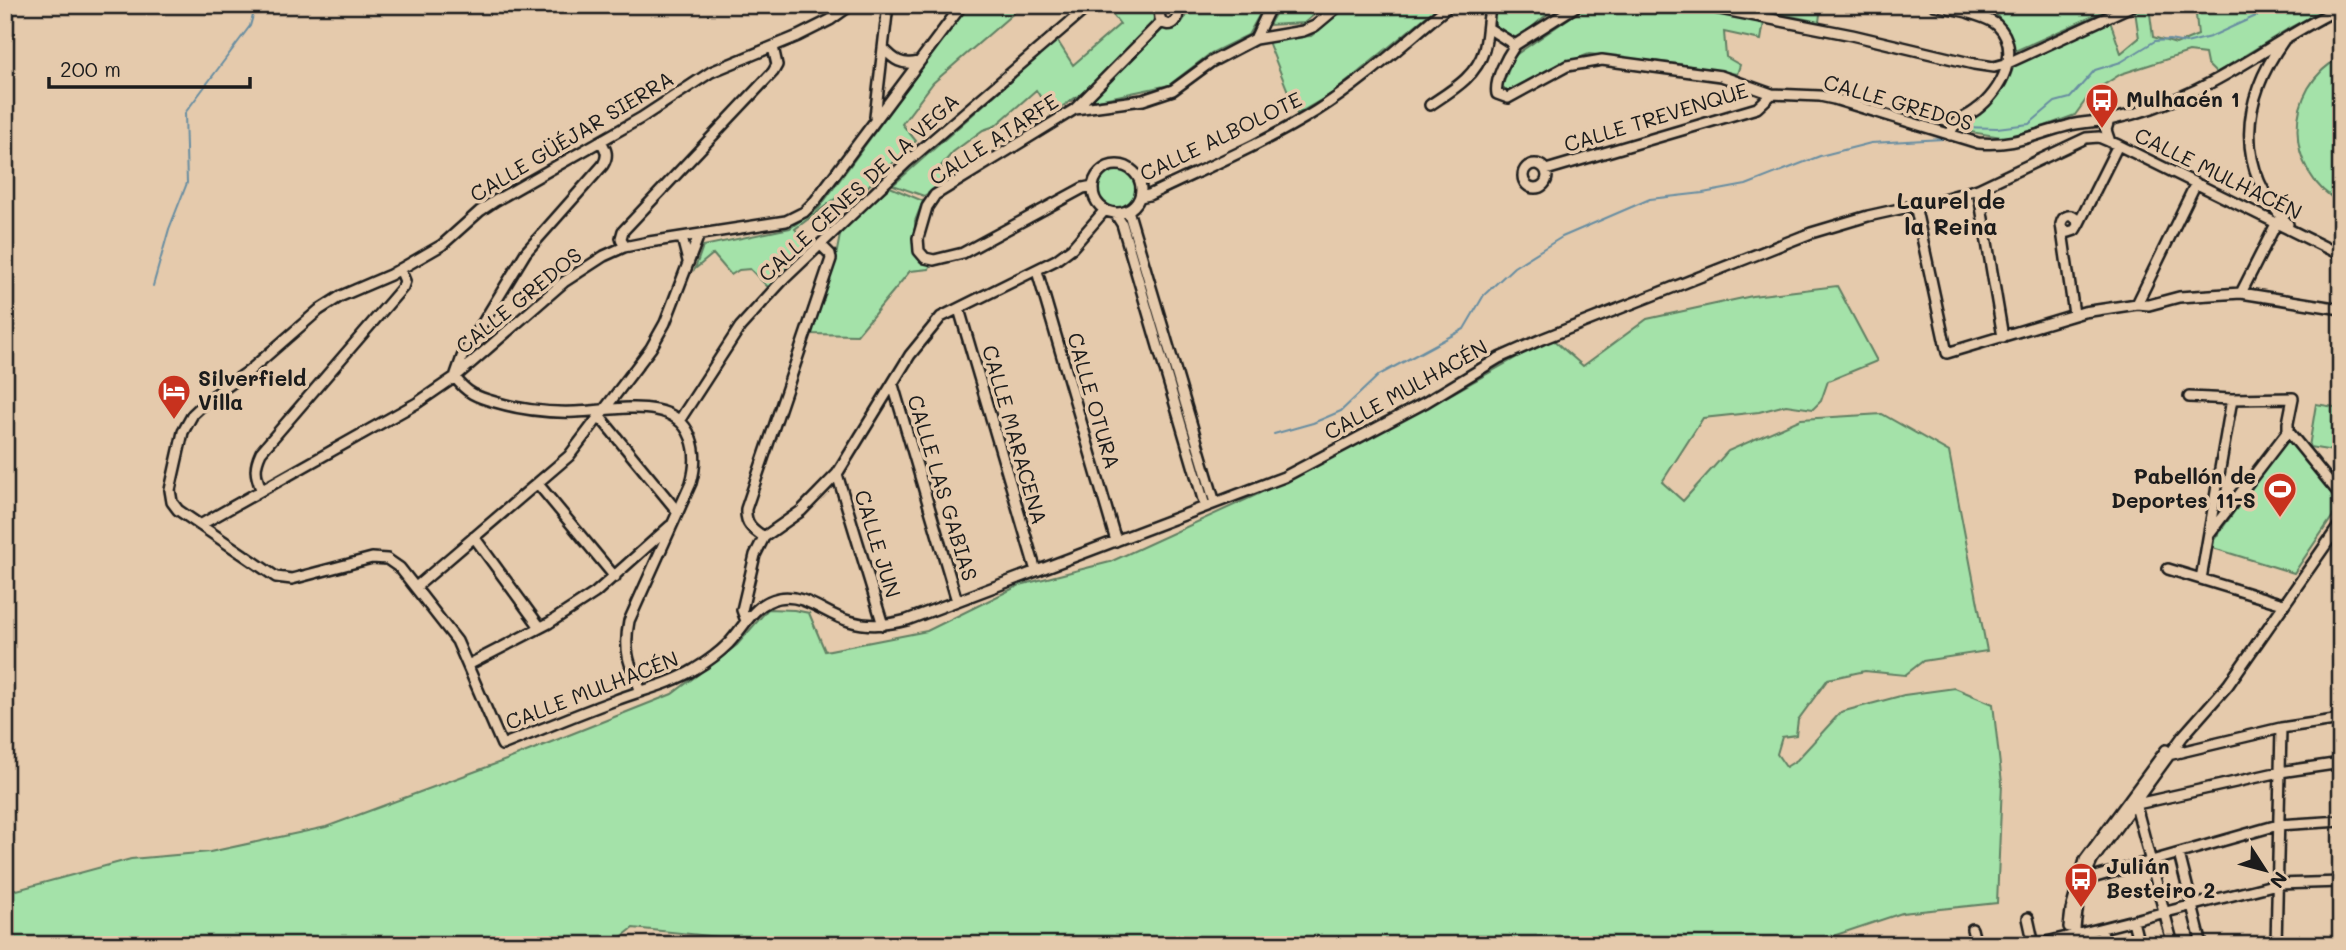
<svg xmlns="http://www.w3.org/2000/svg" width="2346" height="950" viewBox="0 0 2346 950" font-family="Mali,sans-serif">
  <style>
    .green { fill: #a4e2a9; stroke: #607f62; stroke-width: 2 }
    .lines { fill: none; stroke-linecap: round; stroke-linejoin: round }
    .stream { stroke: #678da1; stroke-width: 2 }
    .minor-casing { stroke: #1c1c1c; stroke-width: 14 }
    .minor { stroke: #e5caac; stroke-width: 9 }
    .labels { text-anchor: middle; stroke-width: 7; stroke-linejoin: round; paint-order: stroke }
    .poi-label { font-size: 21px; font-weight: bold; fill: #1c1c1c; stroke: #e5caac; text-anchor: start }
    .street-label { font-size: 21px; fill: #1c1c1c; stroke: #e5caac }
    .neighbourhood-label { font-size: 23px; font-weight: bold; fill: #1c1c1c; stroke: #e5caac }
  </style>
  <rect width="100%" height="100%" fill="#e5caac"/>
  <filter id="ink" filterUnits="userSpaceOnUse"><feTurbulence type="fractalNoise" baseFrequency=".0143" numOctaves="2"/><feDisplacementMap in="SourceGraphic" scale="14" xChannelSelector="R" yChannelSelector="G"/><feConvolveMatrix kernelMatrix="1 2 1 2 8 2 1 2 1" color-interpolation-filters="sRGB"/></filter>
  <g filter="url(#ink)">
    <!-- green -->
    <path class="green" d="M 968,5 L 1023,5 L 933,83 L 902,124 L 916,141 L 847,206 L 839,196 L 795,229 L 810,246 L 769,288 L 750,269 L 739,270 L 731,275 L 713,254 L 695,269 L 703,246 L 790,228 L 819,208 Z
      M 1116,5 L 1160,5 L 1155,11 L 1153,23 L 1094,85 L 1051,114 L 1036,90 L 995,126 L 983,130 L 953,152 L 940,167 L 957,173 L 924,196 L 893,185 L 1057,40 L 1073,65 L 1120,24 L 1109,10 Z
      M 1179,5 L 1211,5 L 1211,7 L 1265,5 L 1248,35 L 1211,53 L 1169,85 L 1089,102 L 1163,29 L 1179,26 L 1187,15 Z
      M 1280,5 L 1326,5 L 1304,23 L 1269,25 Z
      M 1349,5 L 1440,5 L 1333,93 L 1297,114 L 1267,39 L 1311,36 Z
      M 1496,5 L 1558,5 L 1518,39 C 1500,29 1489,29 1496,5 Z
      M 1594,5 L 1666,5 L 1764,22 L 1761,40 L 1724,32 L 1726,57 L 1740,65 L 1737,74 L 1679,64 L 1589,54 L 1551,68 L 1508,91 L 1502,87 L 1514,56 L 1578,12 Z
      M 1740,5 L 1817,5 L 1821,6 L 1819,22 Z
      M 2020,5 L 2118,5 L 2015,51 L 2008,31 L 1996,14 Z
      M 2195,5 L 2334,5 L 2291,27 L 2216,73 L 2207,64 L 2205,54 L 2189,52 L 2121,74 L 2091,93 L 2075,115 L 2045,126 L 2008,138 L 1964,131 L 1964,121 C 1991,105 2005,96 2014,65 L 2110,21 L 2121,53 L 2139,38 L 2135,11 L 2149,6 L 2153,37 L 2176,44 L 2198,35 Z
      M 2341,57 L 2341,203 C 2283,172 2283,87 2341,57 Z
      M1098 189a19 19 0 1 1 38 0a19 19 0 1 1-38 0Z
      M 890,187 L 923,201 L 915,221 L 916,256 L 931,263 L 929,269 L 910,271 L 857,335 L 811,334 L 836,256 L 841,230 Z
      M 1837,286 L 1877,361 L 1828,381 L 1821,401 L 1813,409 L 1786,405 L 1759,412 L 1703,418 L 1662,482 L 1683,501 L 1728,451 L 1801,419 L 1882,414 L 1949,452 L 1987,651 L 1923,661 L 1905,675 L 1865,671 L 1828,679 L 1798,720 L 1796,735 L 1782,737 L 1777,754 L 1786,767 L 1797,760 L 1841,712 L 1904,695 L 1955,688 L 1993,704 L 2002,783 L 1997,903 L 1902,913 L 1818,941 L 1818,945 L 795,945 L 633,928 L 611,945 L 5,945 L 5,885 L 17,890 L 131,859 L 210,852 L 326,827 L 506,760 L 672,694 L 737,645 L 768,609 L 794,610 L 809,613 L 825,651 L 927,631 L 1020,585 L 1110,562 L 1256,495 L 1451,394 L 1551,338 L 1583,366 L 1647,319 L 1752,296 Z
      M 2316,404 L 2341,408 L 2340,452 L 2309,447 Z
      M 2286,439 L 2290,439 L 2341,504 L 2294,573 L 2213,548 L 2214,540 Z"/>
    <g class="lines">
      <!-- stream -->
      <path class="stream" d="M 1961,127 L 1997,128 L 2029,124 L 2055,102 L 2070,98 L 2095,70 L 2121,62 L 2155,41 L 2169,40 L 2186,43 L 2210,37 L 2280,5
        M 153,286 L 169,229 L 187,183 L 185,113 L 250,26 L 256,5
        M 1274,434 L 1313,423 L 1341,411 L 1379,375 L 1464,329 L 1484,295 L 1514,267 L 1562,237 L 1650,199 L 1703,193 L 1746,185 L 1820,156 L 1871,143 L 1943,139"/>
      <defs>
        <path id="minor" d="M 851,5 L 830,20 L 798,36 L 711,72 L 641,118 L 495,201 L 480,211 L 442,245 L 390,275 L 341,296 L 319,310 L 249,371 L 209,399 L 193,414 L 183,432 L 170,490 L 172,502 L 178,510 L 276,577 L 292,579 L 372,558 L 387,559 L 400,568 L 457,641 L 502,745 C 540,730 577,714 616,700 C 642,690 671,684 695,669 C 707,662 719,653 729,643 C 745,626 754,603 779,598 C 805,593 826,615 849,621 C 869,627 887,625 907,620 L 1284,477 L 1426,402 L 1499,358 L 1542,339 L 1811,233 L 1868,216 L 1940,200 L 1978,189 L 2086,138 L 2099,137 L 2118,145 L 2341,255
          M 1166,5 L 1160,10 C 1156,28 1178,30 1178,12 L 1171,5
          M 1578,5 L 1515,45 C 1507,57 1494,80 1497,94 L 1508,98 L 1567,66 L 1602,60 L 1721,76 L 1772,94 L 1820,96 L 1834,99 L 1978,143 C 2015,146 2032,135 2067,126 C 2080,122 2095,122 2109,120 C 2138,114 2169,103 2196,90 C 2246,67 2290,31 2341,8
          M 1699,5 L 1852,35 L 1974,64 L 1994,67 L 2008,63 L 2134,5
          M 1934,5 L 1967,12 L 1999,5
          M 1488,28 L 1515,45
          M 1255,39 L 1271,5
          M 2284,40 C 2241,100 2234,167 2288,224
          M 883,48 C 894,60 902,66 918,62
          M 1430,105 C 1452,90 1476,77 1484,50 C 1488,35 1487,20 1491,5
          M 1075,109 L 1143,100 L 1173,90 L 1211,62 L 1255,39 L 1303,31 L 1315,26 L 1340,5
          M 875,117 L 888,5
          M 2109,120 L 2106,130 L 2110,142
          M 1950,135 C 1956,117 1963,120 1976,110 C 2001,92 2023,50 1997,25 C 1989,18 1977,16 1967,12
          M 601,141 C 606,150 609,155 603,165 L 526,252 L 462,357 L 455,377 C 466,393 477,397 495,402 C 522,410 547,413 575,412 C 600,411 632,405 656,410 C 693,417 700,452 691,483 L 629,621 C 623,651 629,664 641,691
          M1523 176a12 12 0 1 1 24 0a12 12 0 1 1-24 0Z
          M1093 189a24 24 0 1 1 48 0a24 24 0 1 1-48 0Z
          M 1546,170 L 1757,108 L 1772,94
          M 1093,186 L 1083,188 L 963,253 L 934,260 L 925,258 L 919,251 L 918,238 L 927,207 L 935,195 L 1075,109 L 1161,22
          M 1978,189 L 2003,337
          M 1140,197 L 1149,195 C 1205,168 1263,144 1316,111 C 1364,81 1406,41 1450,5
          M 1915,205 L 1947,353 L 2084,312 L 2137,304 L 2149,305 L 2179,297 L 2241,293 L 2341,309
          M 1128,210 L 1215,503
          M 1115,213 L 1122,224 L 1205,506
          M 2078,225 L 2118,145
          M 2062,229 L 2069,232 L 2075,230 L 2078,225 L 2077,220 C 2071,213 2063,215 2061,224 L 2074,314
          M 682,238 L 688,261
          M 624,247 L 621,238 L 623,231 L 773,72 L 777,65 L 773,47
          M 1037,271 L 1116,541
          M 2241,293 L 2277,222
          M 2137,304 L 2196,183
          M 959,309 L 1036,571
          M 893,385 L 957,601
          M 2189,397 L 2232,399 L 2293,398 L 2288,423 L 2288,431 L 2209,534
          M 600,417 L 678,512
          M 679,421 L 740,327 L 782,281 L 907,162 L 1090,5
          M 2288,431 L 2341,496
          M 837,474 L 883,625
          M 538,484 L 615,577
          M 261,489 C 255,474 254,467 261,452 L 403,287 L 405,281 L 400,269
          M 200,525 L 417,403 L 455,377 L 564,282 L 604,256 L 624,247 L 649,242 L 786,221 L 804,212 L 815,201 L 962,5
          M 474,537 L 540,627
          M 764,537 L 801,511 L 837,474 L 910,355 L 941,317 L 1056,260 L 1072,248 L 1105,210
          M 764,537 C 752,529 745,524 746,509 L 831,259 L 830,254 L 821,245
          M 2168,569 L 2283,604
          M 2201,579 L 2232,399
          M 416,587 L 569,456 L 651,348 L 665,323 L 699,235
          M 746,621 L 742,610 L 755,555 L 764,537
          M 468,665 L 549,623 L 595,593 L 670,526
          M 2168,755 L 2281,728 L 2341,719
          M 2135,802 L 2173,945
          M 2137,804 L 2280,772 L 2341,763
          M 2179,854 L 2202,945
          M 2085,880 L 2278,825 L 2341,821
          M 2028,918 L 2034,945
          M 2133,921 L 2139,945
          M 2069,927 L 2071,910 L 2085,860 L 2166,750
          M 1972,929 L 1976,945
          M 2101,929 L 2106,945
          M 2035,945 L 2277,884 L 2341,882
          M 2074,945 C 2075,917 2080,885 2092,861 L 2183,736 L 2228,685 L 2341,523
          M 2276,945 L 2281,728"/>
      </defs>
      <!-- minor casing -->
      <use href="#minor" class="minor-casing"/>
      <!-- minor -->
      <use href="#minor" class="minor"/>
    </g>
  </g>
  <!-- icons -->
  <defs>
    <symbol id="bus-pin" viewBox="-11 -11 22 30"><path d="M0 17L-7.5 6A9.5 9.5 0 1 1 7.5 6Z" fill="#c8321e" stroke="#e5caac"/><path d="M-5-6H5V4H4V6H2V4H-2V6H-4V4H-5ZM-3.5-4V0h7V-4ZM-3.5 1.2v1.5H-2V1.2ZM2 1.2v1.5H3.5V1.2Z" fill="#fff"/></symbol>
    <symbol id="hotel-pin" viewBox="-11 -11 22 30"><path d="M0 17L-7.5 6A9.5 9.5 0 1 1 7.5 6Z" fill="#c8321e" stroke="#e5caac"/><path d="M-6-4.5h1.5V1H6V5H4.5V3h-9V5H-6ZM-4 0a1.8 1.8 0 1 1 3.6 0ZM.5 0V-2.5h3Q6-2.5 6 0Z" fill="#fff"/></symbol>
    <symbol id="stadium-pin" viewBox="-11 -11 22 30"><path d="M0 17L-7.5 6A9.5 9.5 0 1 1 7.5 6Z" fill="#c8321e" stroke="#e5caac"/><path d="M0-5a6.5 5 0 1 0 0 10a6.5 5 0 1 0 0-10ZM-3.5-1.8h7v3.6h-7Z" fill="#fff"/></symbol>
  </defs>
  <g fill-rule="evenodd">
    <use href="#bus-pin" x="2083" y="81" width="38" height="52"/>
    <use href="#hotel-pin" x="155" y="372" width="38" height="52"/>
    <use href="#stadium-pin" x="2261" y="470" width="38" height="52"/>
    <use href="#bus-pin" x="2062" y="860" width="38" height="52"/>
  </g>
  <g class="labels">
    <!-- poi labels -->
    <g class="poi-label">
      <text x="2126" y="107">Mulhacén 1</text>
      <text x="198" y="386">Silverfield<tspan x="198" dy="24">Villa</tspan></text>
      <text x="2256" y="484" text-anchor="end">Pabellón de<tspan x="2256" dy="24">Deportes 11-S</tspan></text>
      <text x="2106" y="874">Julián<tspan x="2106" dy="24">Besteiro 2</tspan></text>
    </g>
    <!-- street labels -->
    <g class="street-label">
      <text transform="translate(1898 103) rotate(16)" y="7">CALLE GREDOS</text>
      <text transform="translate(1656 118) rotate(-17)" y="7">CALLE TREVENQUE</text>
      <text transform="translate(572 137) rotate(-31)" y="7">CALLE GÜÉJAR SIERRA</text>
      <text transform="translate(1221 137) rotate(-26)" y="7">CALLE ALBOLOTE</text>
      <text transform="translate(994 140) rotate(-33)" y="7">CALLE ATARFE</text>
      <text transform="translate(2218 174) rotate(26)" y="7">CALLE MULHACÉN</text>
      <text transform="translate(859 188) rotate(-43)" y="7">CALLE CENES DE LA VEGA</text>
      <text transform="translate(519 301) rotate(-39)" y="7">CALLE GREDOS</text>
      <text transform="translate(1406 390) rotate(-29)" y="7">CALLE MULHACÉN</text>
      <text transform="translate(1093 401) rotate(74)" y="7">CALLE OTURA</text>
      <text transform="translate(1014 435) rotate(74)" y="7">CALLE MARACENA</text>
      <text transform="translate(942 488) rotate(73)" y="7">CALLE LAS GABIAS</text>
      <text transform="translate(877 544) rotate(73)" y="7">CALLE JUN</text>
      <text transform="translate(592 691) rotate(-21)" y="7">CALLE MULHACÉN</text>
    </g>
    <!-- neighbourhood labels -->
    <g class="neighbourhood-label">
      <text x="1951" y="209">Laurel de<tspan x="1951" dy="26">la Reina</tspan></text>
    </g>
  </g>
  <!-- margin -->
  <rect width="2346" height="950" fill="none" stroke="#e5caac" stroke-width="28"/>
  <rect x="14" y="14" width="2318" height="922" fill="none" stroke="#1c1c1c" stroke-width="2.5" filter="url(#ink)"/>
  <!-- north arrow -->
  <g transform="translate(2265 870) rotate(126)" stroke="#e5caac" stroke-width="5" paint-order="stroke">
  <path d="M0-5L12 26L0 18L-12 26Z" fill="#1c1c1c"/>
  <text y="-10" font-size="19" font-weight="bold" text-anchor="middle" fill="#1c1c1c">N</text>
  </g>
  <!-- scale -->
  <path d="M49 77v10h201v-10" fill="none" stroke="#1c1c1c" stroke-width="3.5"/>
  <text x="60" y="77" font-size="21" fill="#1c1c1c" stroke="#e5caac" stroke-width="5" paint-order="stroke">200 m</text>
</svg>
